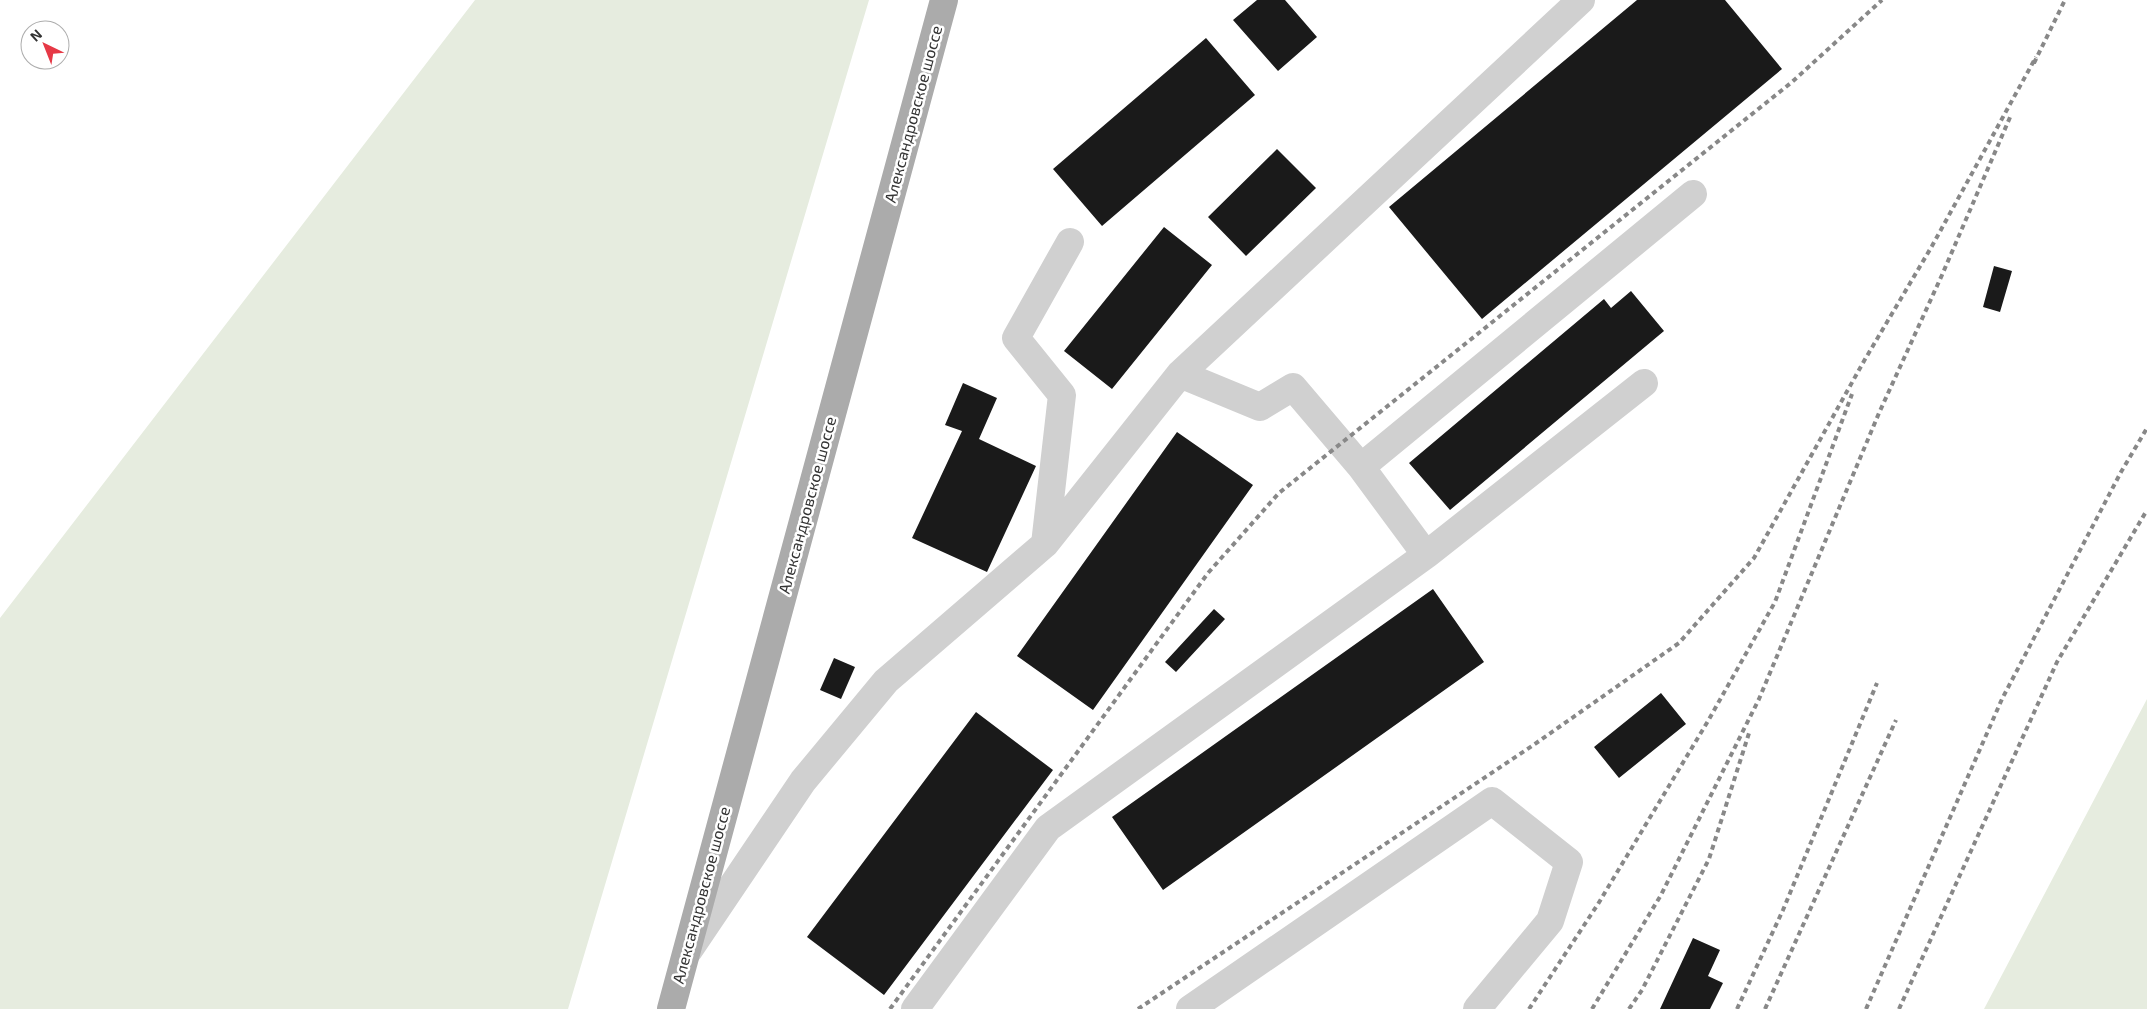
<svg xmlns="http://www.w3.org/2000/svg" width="2147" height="1009" viewBox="0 0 2147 1009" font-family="'Exo 2',sans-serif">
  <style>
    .grass { fill: #e6ecdf }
    .building { fill: #1a1a1a }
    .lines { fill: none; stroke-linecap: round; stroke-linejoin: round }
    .minor { stroke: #d0d0d0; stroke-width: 28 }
    .major { stroke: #ababab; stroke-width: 28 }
    .rail { stroke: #888; stroke-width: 4; stroke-dasharray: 5 4; stroke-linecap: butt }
    .labels { text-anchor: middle; stroke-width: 5; stroke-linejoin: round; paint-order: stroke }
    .street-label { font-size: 16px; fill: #333; stroke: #fff }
  </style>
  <rect width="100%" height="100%" fill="#fff"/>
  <!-- grass -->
  <path class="grass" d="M 475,0 L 869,0 L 568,1009 L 0,1009 L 0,618 Z
    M 2147,699 L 2147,1009 L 1984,1009 Z"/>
  <!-- building -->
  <path class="building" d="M 1257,0 L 1285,0 L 1317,37 L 1278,71 L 1233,20 Z
    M 1637,0 L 1725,0 L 1782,69 L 1482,319 L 1389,207 Z
    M 1206,38 L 1255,95 L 1102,226 L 1053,169 Z
    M 1277,149 L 1316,188 L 1246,256 L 1208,217 Z
    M 1164,227 L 1212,265 L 1112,389 L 1064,351 Z
    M 1994,266 L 2012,271 L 2000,312 L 1983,307 Z
    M 1631,291 L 1664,331 L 1450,510 L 1409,463 L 1604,299 L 1611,308 Z
    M 963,383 L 997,398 L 979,439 L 1036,466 L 987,572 L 912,538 L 962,431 L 945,425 Z
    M 1177,432 L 1253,485 L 1093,710 L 1017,656 Z
    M 1433,589 L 1484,662 L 1163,890 L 1112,817 Z
    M 1214,609 L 1225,619 L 1176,672 L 1165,662 Z
    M 834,658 L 855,667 L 841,699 L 820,690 Z
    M 1661,693 L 1686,724 L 1619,778 L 1594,747 Z
    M 976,712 L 1053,770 L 884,995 L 807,937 Z
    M 1693,938 L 1720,950 L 1708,976 L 1723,983 L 1710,1009 L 1660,1009 Z"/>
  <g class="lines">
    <!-- minor -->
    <path class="minor" d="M 1180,374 L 1260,407 L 1293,387 L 1361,467 L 1693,194
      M 1045,544 L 1062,395 L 1016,338 L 1070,242
      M 1426,555 L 1644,383
      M 689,950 L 803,781 L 886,681 L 1045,544 L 1180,374 L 1581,0
      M 915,1009 L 1048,828 L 1426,555 L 1361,467
      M 1190,1009 L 1492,801 L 1569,862 L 1550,921 L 1477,1009"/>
    <!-- major -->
    <path class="major" d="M 671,1009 L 944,0"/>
    <!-- rail -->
    <path class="rail" d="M 2034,63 L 2065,0
      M 890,1009 L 1208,573 L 1279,493 L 1792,82 L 1882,0
      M 1138,1009 L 1532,746 L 1679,643 L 1754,558 L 1864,361 L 1932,246 L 2036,57
      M 1529,1009 L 1598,904 L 1708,721 L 1775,602 L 1852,394
      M 1592,1009 L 1661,895 L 1759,699 L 1879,413 L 1942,275 L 2011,115
      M 1629,1009 L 1642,990 L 1709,859 L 1750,730
      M 1737,1009 L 1783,910 L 1877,683
      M 1765,1009 L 1896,720
      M 1866,1009 L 2002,699 L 2121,472 L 2147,428
      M 1899,1009 L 2057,662 L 2147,510"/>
  </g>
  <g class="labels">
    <!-- street labels -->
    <g class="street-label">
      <text transform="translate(913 114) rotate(-75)" y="6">Александровское шоссе</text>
      <text transform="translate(807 505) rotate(-75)" y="6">Александровское шоссе</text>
      <text transform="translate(701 895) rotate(-75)" y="6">Александровское шоссе</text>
    </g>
  </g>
  <!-- north arrow -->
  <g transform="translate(45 45) rotate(317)"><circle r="24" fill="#ffffff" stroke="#adadad"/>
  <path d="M0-4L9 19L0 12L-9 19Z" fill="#e63946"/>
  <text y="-8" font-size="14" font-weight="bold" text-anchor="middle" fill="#333333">N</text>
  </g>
</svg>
